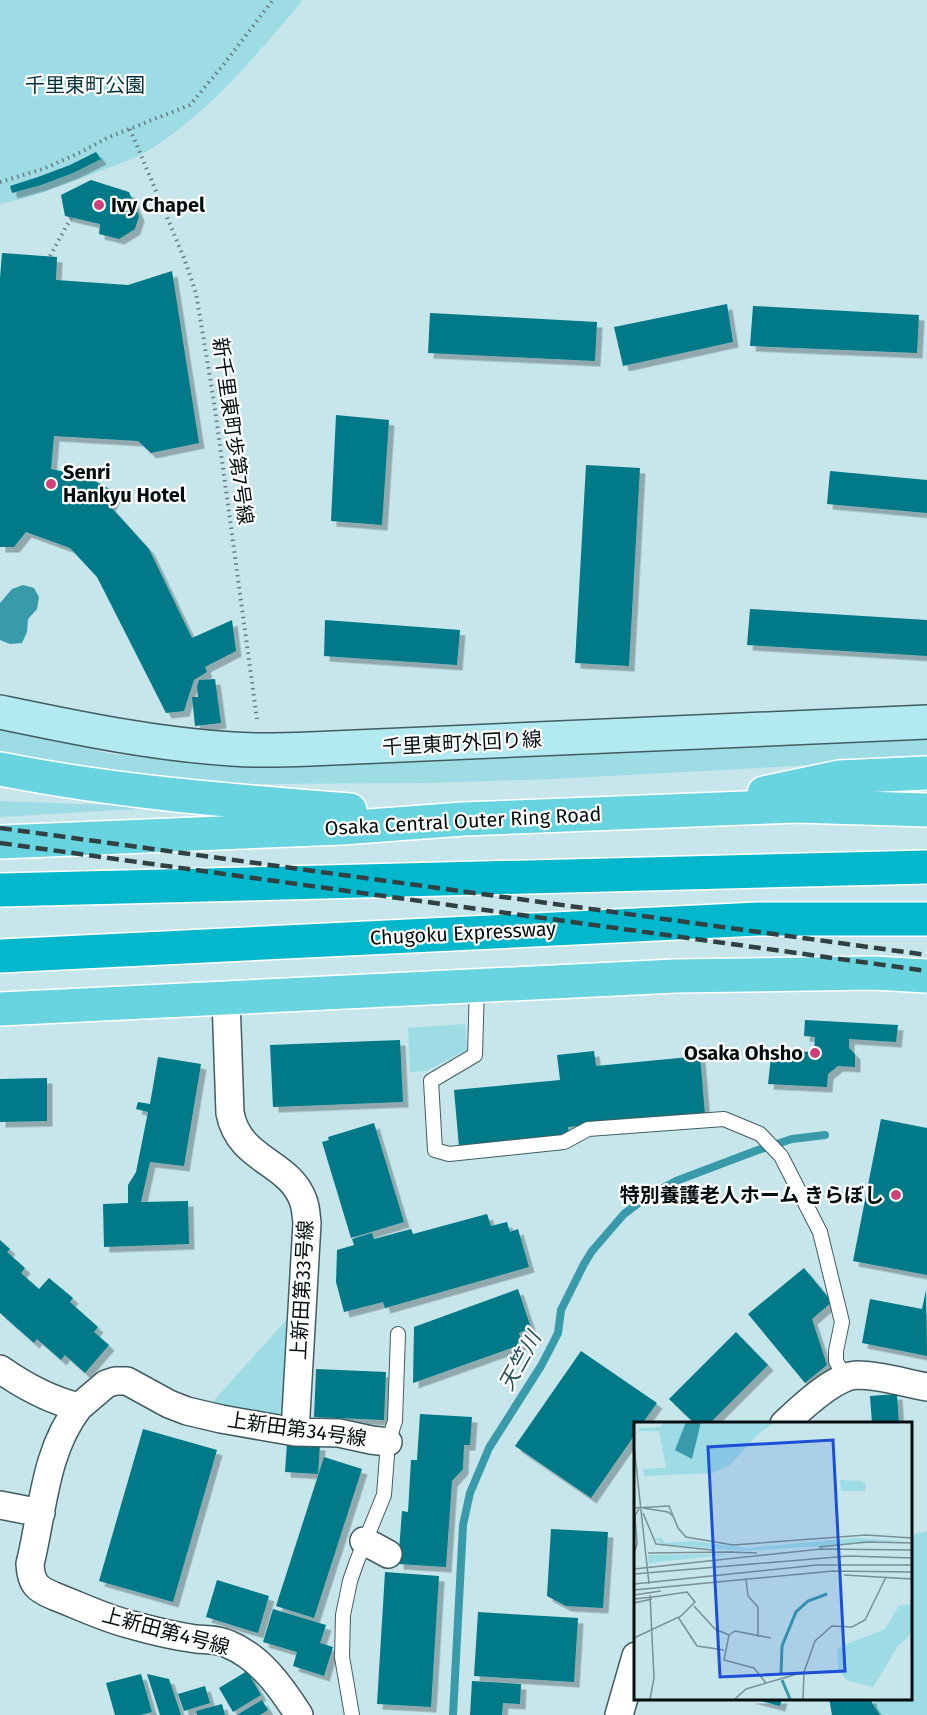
<svg xmlns="http://www.w3.org/2000/svg" width="927" height="1715" viewBox="0 0 927 1715" font-family="'Fira Sans','Noto Sans JP',sans-serif">
  <style>
    .green { fill: #9ddbe5 }
    .water { fill: #399aaa }
    .lines { fill: none; stroke-linecap: round; stroke-linejoin: round }
    .stream { stroke: #399aaa; stroke-width: 8 }
    .building { fill: #007988; filter: url(#shadow) }
    .lane-casing { stroke: #415d62; stroke-width: 16 }
    .street-casing { stroke: #415d62; stroke-width: 30 }
    .secondary-casing { stroke: #415d62; stroke-width: 36 }
    .primary-casing { stroke: #fff; stroke-width: 36 }
    .highway-casing { stroke: #fff; stroke-width: 36 }
    .path { stroke: #677c80; stroke-width: 4; stroke-dasharray: 1.5 4.5; stroke-linecap: butt }
    .lane { stroke: #fff; stroke-width: 14 }
    .street { stroke: #fff; stroke-width: 27 }
    .secondary { stroke: #b3e9f0; stroke-width: 33 }
    .primary { stroke: #68d4e0; stroke-width: 33 }
    .highway { stroke: #03b7cc; stroke-width: 33 }
    .rail { stroke: #314143; stroke-width: 4.5; stroke-dasharray: 12 6; stroke-linecap: butt }
    .poi-dot { fill: #cb4178; stroke: #fff; stroke-width: 2 }
    .labels { text-anchor: middle; stroke-width: 4.5; stroke-linejoin: round; paint-order: stroke }
    .park-label { font-size: 20px; fill: #023239; stroke: #fff }
    .poi-label { font-size: 20px; font-weight: bold; fill: #040e10; stroke: #fff; text-anchor: start }
    .street-label { font-size: 20px; fill: #040e10; stroke: #fff }
    .water-label { font-size: 21px; font-style: italic; fill: #265158; stroke: #fff }
    .inset-river { fill: none; stroke: #399aaa; stroke-width: 3 }
    .inset-road { fill: none; stroke: #789093; stroke-width: 1.5 }
    .view { fill: #1d4ed8; fill-opacity: 0.15; stroke: #1d4ed8; stroke-width: 3 }
    .inset-edge { fill: none; stroke: #040e10; stroke-width: 3 }
  </style>
  <defs>
    <filter id="shadow"><feDropShadow dx="5.5" dy="5.5" stdDeviation="0" flood-color="#0004"/></filter>
  </defs>
  <rect width="100%" height="100%" fill="#c6e6eb"/>
  <!-- green -->
  <path class="green" d="M 0,0 L 303,0 C 258,53 213,108 154,147 C 134,160 109,167 87,176 C 58,187 30,198 0,204 Z
    M 0,727 L 65,741 L 109,754 L 174,759 L 927,735 L 927,759 L 551,779 L 429,783 L 248,784 L 208,784 L 0,758 Z
    M 0,801 L 133,806 L 135,809 L 0,817 Z
    M 465,1024 L 467,1050 L 426,1071 L 410,1072 L 408,1028 Z
    M 289,1317 L 283,1413 L 274,1420 L 208,1407 Z
    M 927,1531 L 927,1715 L 880,1715 L 872,1703 L 871,1699 L 910,1698 L 911,1535 Z"/>
  <!-- water -->
  <path class="water" d="M 23,585 L 34,588 L 39,597 L 37,609 L 28,619 L 27,632 L 22,643 L 10,644 L 0,640 L 0,603 L 12,589 Z"/>
  <g class="lines">
    <!-- stream -->
    <path class="stream" d="M 453,1715 L 463,1525 L 470,1493 L 489,1448 L 541,1366 L 553,1343 L 558,1333 L 561,1310 L 584,1264 L 592,1251 L 624,1214 L 648,1196 L 676,1181 L 758,1150 L 792,1139 L 825,1135"/>
  </g>
  <!-- building -->
  <path class="building" d="M 96,152 L 101,159 L 73,173 L 41,185 L 12,193 L 10,186 L 38,177 L 70,165 Z
    M 91,180 L 129,192 L 139,216 L 135,229 L 119,239 L 99,234 L 100,224 L 65,216 L 61,195 Z
    M 2,253 L 57,257 L 56,280 L 128,285 L 172,271 L 199,443 L 151,453 L 138,441 L 54,436 L 51,469 L 86,476 L 117,493 L 110,506 L 149,549 L 192,638 L 232,620 L 236,651 L 205,667 L 207,672 L 194,680 L 184,711 L 166,713 L 97,577 L 70,548 L 26,532 L 14,547 L 0,547 L 0,278 Z
    M 727,304 L 733,342 L 623,366 L 614,327 Z
    M 753,306 L 919,315 L 917,353 L 750,346 Z
    M 430,313 L 597,322 L 595,361 L 428,353 Z
    M 336,415 L 389,420 L 382,525 L 331,521 Z
    M 586,465 L 640,468 L 629,666 L 575,663 Z
    M 830,471 L 927,480 L 927,513 L 827,504 Z
    M 750,609 L 927,620 L 927,656 L 747,645 Z
    M 325,620 L 460,630 L 457,665 L 324,656 Z
    M 215,679 L 221,723 L 195,726 L 192,697 L 198,697 L 197,687 L 199,680 Z
    M 805,1020 L 898,1025 L 896,1042 L 849,1039 L 849,1048 L 855,1054 L 855,1067 L 838,1066 L 828,1074 L 827,1087 L 768,1084 L 771,1057 L 781,1051 L 814,1052 L 815,1037 L 804,1036 Z
    M 400,1040 L 403,1102 L 273,1107 L 270,1045 Z
    M 594,1051 L 596,1066 L 700,1056 L 705,1114 L 568,1127 L 569,1136 L 459,1147 L 454,1090 L 560,1080 L 557,1055 Z
    M 158,1057 L 201,1064 L 184,1166 L 150,1162 L 141,1202 L 188,1201 L 189,1244 L 104,1247 L 103,1204 L 128,1203 L 128,1185 L 136,1172 L 148,1112 L 136,1109 L 138,1102 L 150,1104 Z
    M 47,1078 L 47,1121 L 0,1122 L 0,1079 Z
    M 881,1119 L 927,1128 L 927,1275 L 853,1261 Z
    M 374,1123 L 404,1222 L 351,1238 L 322,1142 L 329,1140 L 328,1137 Z
    M 487,1214 L 491,1226 L 507,1222 L 510,1232 L 518,1229 L 529,1267 L 385,1308 L 383,1302 L 344,1312 L 336,1282 L 337,1250 L 354,1245 L 352,1239 L 372,1233 L 374,1239 L 411,1229 L 413,1234 Z
    M 0,1240 L 10,1249 L 7,1252 L 25,1268 L 21,1273 L 39,1289 L 49,1278 L 73,1298 L 70,1302 L 98,1327 L 94,1332 L 109,1345 L 85,1373 L 65,1355 L 61,1360 L 37,1339 L 34,1343 L 0,1313 Z
    M 804,1268 L 832,1302 L 812,1319 L 827,1365 L 805,1383 L 748,1314 Z
    M 518,1289 L 531,1328 L 519,1333 L 523,1344 L 413,1383 L 414,1327 Z
    M 926,1290 L 927,1356 L 862,1343 L 870,1299 L 922,1309 Z
    M 736,1332 L 768,1365 L 709,1424 L 695,1424 L 669,1399 Z
    M 581,1351 L 657,1403 L 642,1424 L 636,1424 L 636,1433 L 591,1498 L 515,1446 Z
    M 316,1369 L 386,1372 L 384,1420 L 314,1417 Z
    M 897,1394 L 899,1424 L 872,1424 L 870,1396 Z
    M 420,1414 L 472,1417 L 470,1445 L 464,1445 L 463,1469 L 452,1481 L 446,1567 L 398,1564 L 402,1511 L 408,1512 L 411,1460 L 417,1460 Z
    M 143,1429 L 217,1450 L 173,1602 L 99,1581 Z
    M 287,1443 L 320,1445 L 318,1474 L 285,1472 Z
    M 324,1457 L 362,1469 L 314,1618 L 276,1606 Z
    M 551,1529 L 608,1532 L 603,1608 L 566,1606 L 547,1596 Z
    M 385,1572 L 439,1576 L 431,1707 L 377,1704 Z
    M 217,1580 L 269,1596 L 258,1633 L 206,1617 Z
    M 273,1609 L 326,1625 L 320,1643 L 333,1647 L 324,1676 L 293,1666 L 297,1652 L 263,1642 Z
    M 478,1612 L 578,1618 L 574,1682 L 474,1676 Z
    M 247,1671 L 261,1695 L 233,1712 L 219,1688 Z
    M 141,1674 L 152,1712 L 140,1715 L 115,1715 L 106,1683 Z
    M 147,1674 L 169,1679 L 181,1715 L 160,1715 Z
    M 472,1681 L 521,1684 L 520,1704 L 503,1703 L 502,1715 L 470,1715 Z
    M 205,1686 L 210,1703 L 184,1711 L 178,1694 Z
    M 749,1698 L 782,1698 L 780,1706 Z
    M 829,1698 L 871,1698 L 872,1703 L 880,1715 L 832,1715 Z
    M 262,1700 L 268,1710 L 260,1715 L 237,1715 Z
    M 222,1704 L 225,1715 L 197,1715 L 196,1711 Z"/>
  <g class="lines">
    <defs>
      <path id="lane" d="M 477,985 L 475,1055 L 431,1081 L 435,1150 L 449,1154 L 564,1142 L 588,1129 L 724,1119 L 760,1134 L 781,1156 L 820,1232 L 842,1322 L 836,1351 L 836,1361 L 845,1378
        M 352,1715 L 342,1657 L 343,1615 L 350,1581 L 357,1561 L 384,1495 L 388,1442 L 395,1421 L 398,1334"/>
      <path id="street" d="M 226,999 L 230,1113 C 239,1161 289,1161 303,1200 C 306,1207 306,1215 307,1223 L 295,1432
        M 0,1369 C 24,1386 50,1400 79,1407 C 44,1452 43,1512 30,1564 C 31,1584 37,1589 54,1596 C 80,1606 106,1619 132,1625 C 153,1631 175,1636 196,1639 C 207,1640 218,1639 228,1644 C 260,1657 281,1687 299,1715
        M 79,1407 L 106,1384 L 115,1381 L 127,1381 L 169,1404 L 187,1411 L 221,1419 L 295,1432 L 339,1433 L 371,1440 L 388,1442
        M 784,1424 C 800,1409 834,1376 857,1375 C 880,1375 905,1383 927,1387
        M 0,1505 L 41,1513
        M 364,1541 L 388,1554
        M 619,1715 L 636,1656"/>
      <path id="secondary" d="M 0,712 C 77,728 153,744 232,749 C 258,751 284,750 310,749 L 927,722"/>
      <path id="primary" d="M 0,769 C 116,792 233,801 350,810
        M 764,793 L 839,777 L 927,773
        M 0,842 L 342,828 L 463,819 L 797,806 L 927,810
        M 0,1009 L 675,976 L 874,973 L 927,976"/>
      <path id="highway" d="M 0,890 L 927,867
        M 0,956 L 758,919 L 927,919"/>
    </defs>
    <!-- lane casing -->
    <use href="#lane" class="lane-casing"/>
    <!-- street casing -->
    <use href="#street" class="street-casing"/>
    <!-- secondary casing -->
    <use href="#secondary" class="secondary-casing"/>
    <!-- primary casing -->
    <use href="#primary" class="primary-casing"/>
    <!-- highway casing -->
    <use href="#highway" class="highway-casing"/>
    <!-- path -->
    <path class="path" d="M 130,129 L 184,258 L 196,293 L 214,402 L 257,719
      M 0,182 L 43,169 L 79,153 L 109,137 L 190,105 L 224,64 L 273,0
      M 50,256 L 71,218"/>
    <!-- lane -->
    <use href="#lane" class="lane"/>
    <!-- street -->
    <use href="#street" class="street"/>
    <!-- secondary -->
    <use href="#secondary" class="secondary"/>
    <!-- primary -->
    <use href="#primary" class="primary"/>
    <!-- highway -->
    <use href="#highway" class="highway"/>
    <!-- rail -->
    <path class="rail" d="M 0,828 L 927,955
      M 0,843 L 927,971"/>
  </g>
  <!-- markers -->
  <g class="poi-dot">
    <circle cx="99" cy="205" r="6"/>
    <circle cx="51" cy="484" r="6"/>
    <circle cx="815" cy="1053" r="6"/>
    <circle cx="896" cy="1195" r="6"/>
  </g>
  <g class="labels">
    <!-- park labels -->
    <g class="park-label">
      <text x="85" y="92">千里東町公園</text>
    </g>
    <!-- poi labels -->
    <g class="poi-label">
      <text x="111" y="212">Ivy Chapel</text>
      <text x="63" y="479">Senri<tspan x="63" dy="23">Hankyu Hotel</tspan></text>
      <text x="803" y="1060" text-anchor="end">Osaka Ohsho</text>
      <text x="884" y="1202" text-anchor="end">特別養護老人ホーム きらぼし</text>
    </g>
    <!-- street labels -->
    <g class="street-label">
      <text transform="translate(233 431) rotate(82)" y="7">新千里東町歩第7号線</text>
      <text transform="translate(462 743) rotate(-3)" y="7">千里東町外回り線</text>
      <text transform="translate(463 821) rotate(-3)" y="7">Osaka Central Outer Ring Road</text>
      <text transform="translate(463 933) rotate(-3)" y="7">Chugoku Expressway</text>
      <text transform="translate(302 1290) rotate(-87)" y="7">上新田第33号線</text>
      <text transform="translate(297 1429) rotate(8)" y="7">上新田第34号線</text>
      <text transform="translate(166 1631) rotate(15)" y="7">上新田第4号線</text>
    </g>
    <!-- water labels -->
    <g class="water-label">
      <text transform="translate(520 1361) rotate(-61)" y="7">天竺川</text>
    </g>
  </g>
  <!-- overview -->
  <g transform="translate(634 1422)">
    <rect width="278" height="278" fill="#c6e6eb"/>
    <path d="M 30,0 L 141,0 L 124,12 L 96,43 L 79,51 L 10,54 L 9,47 L 32,46 L 25,9 L 5,9 L 5,6 L 26,5 ZM 206,58 L 227,59 L 232,62 L 231,69 L 207,69 ZM 27,116 L 31,121 L 59,119 L 113,126 L 220,116 L 271,119 L 108,129 L 29,122 L 20,117 ZM 98,132 L 15,141 L 14,133 ZM 277,182 L 277,212 L 264,224 L 239,265 L 212,258 L 204,247 L 203,226 L 251,207 L 265,184 Z" fill="#9ddbe5"/>
    <path d="M 52,0 L 67,0 L 58,37 L 41,28 Z" fill="#399aaa"/>
    <path class="inset-river" d="M 147,253 L 148,224 L 162,190 L 174,179 L 193,172M 148,258 L 156,277"/>
    <path class="inset-road" d="M 0,24 L 15,162M 0,86 L 35,84 L 44,106 L 52,115 L 99,123 L 232,113 L 278,116M 9,86 L 34,90 L 40,95M 9,91 L 22,122 L 59,126M 185,125 L 233,120 L 278,121M 59,126 L 78,128M 96,130 L 123,131M 0,131 L 3,122 L 1,94 L 6,85M 14,131 L 98,130M 0,147 L 187,127 L 278,128M 0,152 L 215,134 L 278,136M 210,153 L 278,157M 112,157 L 114,174 L 124,185 L 124,215M 0,162 L 183,143 L 278,143M 0,168 L 199,149 L 278,150M 0,173 L 27,169M 0,177 L 27,174M 0,181 L 18,177M 60,184 L 81,207 L 95,213 L 90,238 L 120,246 L 132,261M 44,195 L 63,224 L 90,228M 95,213 L 101,209 L 137,216M 0,216 L 47,194 L 61,180 L 53,170 L 26,174M 16,277 L 20,256 L 16,173M 101,277 L 112,267 L 170,250M 169,277 L 170,250 L 181,219 L 198,204 L 218,205 L 231,198 L 252,155"/>
    <path class="view" d="M 199,18 L 211,249 L 86,255 L 74,25 Z"/>
    <rect width="278" height="278" class="inset-edge"/>
  </g>
</svg>
